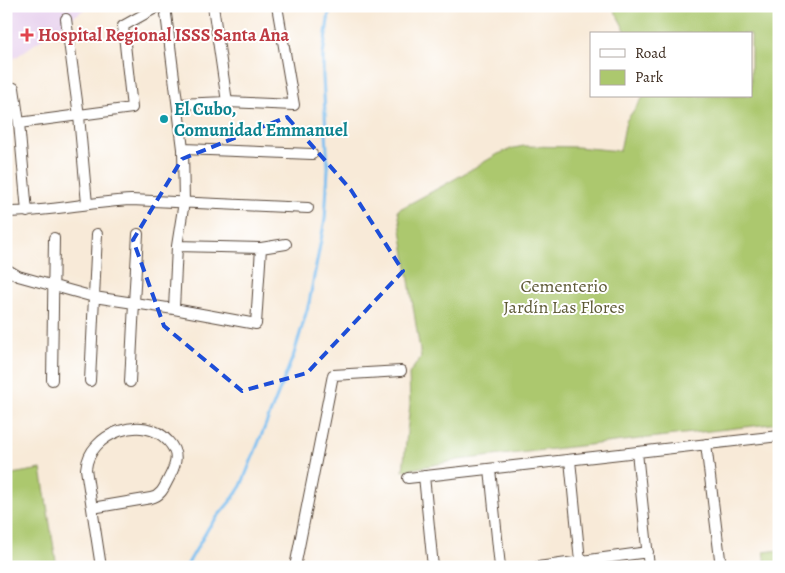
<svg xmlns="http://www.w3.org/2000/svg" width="785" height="573" viewBox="0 0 785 573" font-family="Alegreya,serif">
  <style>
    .built { fill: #e8d2ee }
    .green { fill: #acc86e; stroke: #747946 }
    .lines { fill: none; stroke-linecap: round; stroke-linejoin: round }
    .stream { stroke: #7abff1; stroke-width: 3 }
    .street-casing { stroke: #57473a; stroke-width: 12 }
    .street { stroke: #fff; stroke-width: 10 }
    .marked { fill: none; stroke: #1d4ed8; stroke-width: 4; stroke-dasharray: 10 6; stroke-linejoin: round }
    .health-dot { fill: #e0444e; stroke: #fff; stroke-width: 2 }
    .culture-dot { fill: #0f9aa8; stroke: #fff; stroke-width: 2 }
    .labels { text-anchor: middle; stroke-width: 4; stroke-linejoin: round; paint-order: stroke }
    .health-label { font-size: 18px; font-weight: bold; fill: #be3a42; stroke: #fff; text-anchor: start }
    .culture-label { font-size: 18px; font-weight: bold; fill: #0d838f; stroke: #fff; text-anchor: start }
    .park-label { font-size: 18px; fill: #5d5936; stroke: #fff }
  </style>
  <rect width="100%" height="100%" fill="#fff"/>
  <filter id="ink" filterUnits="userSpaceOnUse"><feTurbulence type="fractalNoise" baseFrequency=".02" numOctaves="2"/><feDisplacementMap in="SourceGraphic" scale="10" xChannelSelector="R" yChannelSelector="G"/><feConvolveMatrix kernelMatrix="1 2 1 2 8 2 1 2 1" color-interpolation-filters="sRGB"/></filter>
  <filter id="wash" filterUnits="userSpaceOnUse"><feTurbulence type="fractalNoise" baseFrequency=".0096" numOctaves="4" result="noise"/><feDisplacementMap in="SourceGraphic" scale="20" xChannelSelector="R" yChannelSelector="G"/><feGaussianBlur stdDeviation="1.12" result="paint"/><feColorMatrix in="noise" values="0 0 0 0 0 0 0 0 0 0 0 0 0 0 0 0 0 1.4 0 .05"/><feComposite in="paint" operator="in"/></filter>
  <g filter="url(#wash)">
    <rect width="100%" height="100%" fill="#f8ead8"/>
    <!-- built -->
    <path class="built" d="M 6,6 L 89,6 L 6,64 Z"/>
    <!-- green -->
    <path class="green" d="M 612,6 L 779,6 L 779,423 L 458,460 L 403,471 L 410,404 L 409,374 L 421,357 L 398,210 L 446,184 L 498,154 L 514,148 L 524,146 L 577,147 L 620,151 L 626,121 L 644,96 L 751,96 L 751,34 L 627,34 Z
      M 41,469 L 57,567 L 6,567 L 6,475 Z
      M 779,550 L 779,567 L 766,567 L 764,552 Z"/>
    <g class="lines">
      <!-- stream -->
      <path class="stream" d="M 186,567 L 209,527 L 233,498 L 241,486 L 276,399 L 294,354 L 309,303 L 325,219 L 328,169 L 323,76 L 323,55 L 330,6"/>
    </g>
  </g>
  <g filter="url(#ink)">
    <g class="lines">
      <defs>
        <path id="street" d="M 165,6 L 183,149 L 184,202 L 177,246 L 174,309
          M 213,6 L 227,102
          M 66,19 L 79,116 L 87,204
          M 14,88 L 19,123
          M 178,104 L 227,102 L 294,105 L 277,6
          M 183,149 L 312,154
          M 6,212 C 48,212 89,202 131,200 L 308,208
          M 27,212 L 19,123 L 132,108 L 123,26 L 159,6
          M 177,246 L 261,248 L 286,244
          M 6,269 L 18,276 L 94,297 L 174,309 L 256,324 L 261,248
          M 52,380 L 54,238
          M 90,381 L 97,234
          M 130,382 L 134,303 L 138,234
          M 706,444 L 721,567
          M 637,452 L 649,567
          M 570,460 L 580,561
          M 490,469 L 500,567
          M 424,476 L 433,567
          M 408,478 L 779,436
          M 92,508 L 151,498 C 162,496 165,485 170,476 C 177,462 179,453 168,441 C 144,413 89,433 86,469 L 101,567
          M 295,567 L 333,375 L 401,371
          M 538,567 L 648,552"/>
      </defs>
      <!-- street casing -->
      <use href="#street" class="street-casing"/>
      <!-- street -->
      <use href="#street" class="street"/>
    </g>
  </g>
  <!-- marked area -->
  <path class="marked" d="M 287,117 L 351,190 L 403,271 L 307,373 L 242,391 L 164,326 L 133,240 L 182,159 Z"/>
  <!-- markers -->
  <path class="health-dot" d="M24.5 27.5h5v5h5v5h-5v5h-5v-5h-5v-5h5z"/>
  <circle class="culture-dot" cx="164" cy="119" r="5"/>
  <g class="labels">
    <!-- health labels -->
    <g class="health-label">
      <text x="38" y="41">Hospital Regional ISSS Santa Ana</text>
    </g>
    <!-- culture labels -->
    <g class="culture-label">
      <text x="174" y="115">El Cubo,<tspan x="174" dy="21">Comunidad Emmanuel</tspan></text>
    </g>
    <!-- park labels -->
    <g class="park-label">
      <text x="564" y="292">Cementerio<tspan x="564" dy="21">Jardín Las Flores</tspan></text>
    </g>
  </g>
  <!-- margin -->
  <rect width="785" height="573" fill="none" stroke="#fff" stroke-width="25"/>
  <!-- legend -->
  <rect x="590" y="32" width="162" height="65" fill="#ffffff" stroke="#b1aaa5"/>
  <rect x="600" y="49" width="25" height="8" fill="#ffffff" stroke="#b1aaa5"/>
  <text x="635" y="58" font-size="15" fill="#3b2a1e">Road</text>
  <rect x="600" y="70" width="25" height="15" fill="#acc86e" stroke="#b1aaa5"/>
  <text x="635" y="82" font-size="15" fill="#3b2a1e">Park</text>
</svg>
